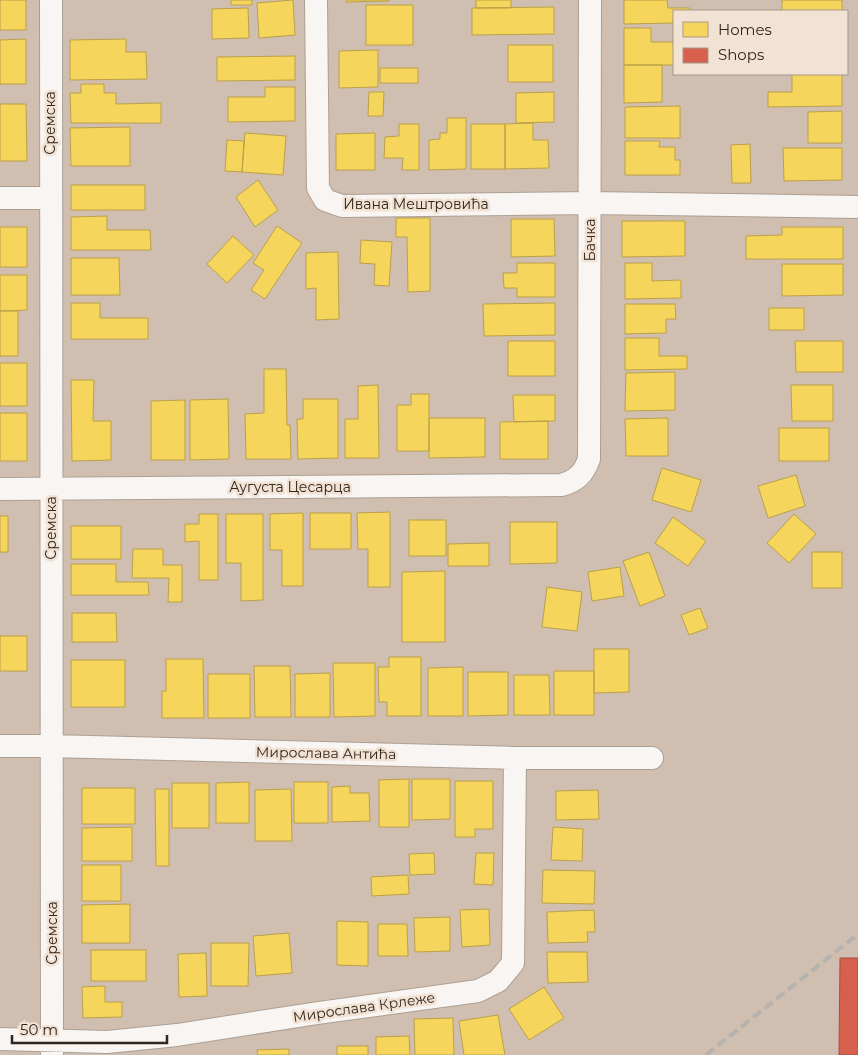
<svg xmlns="http://www.w3.org/2000/svg" width="858" height="1055" viewBox="0 0 858 1055" font-family="Montserrat,sans-serif">
  <style>
    .homes { fill: #f6d55c; stroke: #bba048 }
    .shops { fill: #d6604d; stroke: #a44f3e }
    .lines { fill: none; stroke-linecap: round; stroke-linejoin: round }
    .minor-casing { stroke: #ac9f93; stroke-width: 24 }
    .minor { stroke: #f8f5f3; stroke-width: 22 }
    .rail { stroke: #b6b2ae; stroke-width: 4; stroke-dasharray: 10 5; stroke-linecap: butt }
    .labels { text-anchor: middle; stroke-width: 5; stroke-linejoin: round; paint-order: stroke }
    .street-label { font-size: 14px; fill: #31261b; stroke: #f2e2d4 }
  </style>
  <rect width="100%" height="100%" fill="#d0bfb0"/>
  <!-- homes -->
  <path class="homes" d="M 0,0 L 26,0 L 26,30 L 0,30 Z
    M 231,0 L 252,0 L 252,5 L 231,5 Z
    M 293,0 L 295,35 L 259,38 L 257,3 Z
    M 346,0 L 389,0 L 389,1 L 346,2 Z
    M 476,0 L 511,0 L 511,8 L 476,8 Z
    M 624,0 L 667,0 L 668,8 L 690,8 L 690,11 L 674,11 L 674,23 L 624,24 Z
    M 782,0 L 842,0 L 842,11 L 782,11 Z
    M 366,5 L 413,5 L 413,45 L 366,45 Z
    M 554,7 L 554,34 L 472,35 L 472,8 Z
    M 248,8 L 249,38 L 212,39 L 212,9 Z
    M 624,28 L 651,28 L 651,42 L 674,42 L 674,65 L 624,65 Z
    M 26,39 L 26,84 L 0,84 L 0,40 Z
    M 126,39 L 126,52 L 146,52 L 147,79 L 70,80 L 70,40 Z
    M 508,45 L 553,45 L 553,82 L 508,82 Z
    M 378,50 L 378,87 L 339,88 L 339,51 Z
    M 295,56 L 295,80 L 217,81 L 217,57 Z
    M 624,65 L 662,65 L 662,102 L 624,103 Z
    M 380,68 L 418,68 L 418,83 L 380,83 Z
    M 792,74 L 842,74 L 842,106 L 768,107 L 768,92 L 792,92 Z
    M 81,84 L 104,84 L 104,93 L 116,93 L 116,104 L 161,103 L 161,123 L 71,123 L 70,93 L 81,93 Z
    M 265,87 L 295,87 L 295,121 L 228,122 L 228,97 L 265,97 Z
    M 369,92 L 384,92 L 383,116 L 368,116 Z
    M 554,92 L 554,122 L 516,123 L 516,93 Z
    M 0,104 L 26,104 L 27,161 L 0,161 Z
    M 680,106 L 680,138 L 625,138 L 625,107 Z
    M 842,111 L 842,143 L 808,143 L 808,112 Z
    M 447,118 L 466,118 L 466,169 L 429,170 L 429,140 L 440,139 L 440,133 L 447,133 Z
    M 533,123 L 533,140 L 548,140 L 549,168 L 505,169 L 505,124 Z
    M 399,124 L 419,124 L 419,170 L 402,170 L 403,158 L 384,158 L 385,137 L 399,136 Z
    M 471,124 L 505,124 L 505,169 L 471,169 Z
    M 130,127 L 130,166 L 71,166 L 70,128 Z
    M 245,133 L 286,136 L 283,175 L 242,172 Z
    M 375,133 L 375,170 L 336,170 L 336,134 Z
    M 227,140 L 244,141 L 242,172 L 225,171 Z
    M 625,141 L 660,141 L 659,147 L 675,147 L 675,160 L 680,160 L 680,175 L 625,175 Z
    M 750,144 L 751,183 L 732,183 L 731,145 Z
    M 783,148 L 842,148 L 842,180 L 784,181 Z
    M 258,180 L 278,210 L 255,227 L 236,197 Z
    M 71,185 L 145,185 L 145,210 L 71,210 Z
    M 107,216 L 107,230 L 150,230 L 151,250 L 71,250 L 71,217 Z
    M 396,218 L 430,218 L 430,291 L 408,292 L 407,237 L 396,237 Z
    M 511,219 L 554,219 L 555,256 L 511,257 Z
    M 622,221 L 685,221 L 685,256 L 622,257 Z
    M 277,226 L 302,243 L 265,299 L 251,290 L 264,270 L 253,263 Z
    M 0,227 L 27,227 L 27,267 L 0,267 Z
    M 782,227 L 843,227 L 843,259 L 746,259 L 746,236 L 782,235 Z
    M 233,236 L 254,255 L 227,283 L 207,264 Z
    M 361,240 L 392,242 L 389,286 L 374,285 L 375,264 L 360,263 Z
    M 338,252 L 339,319 L 316,320 L 316,288 L 306,289 L 306,253 Z
    M 71,258 L 119,258 L 120,295 L 71,295 Z
    M 517,263 L 555,263 L 555,297 L 517,297 L 517,288 L 504,288 L 503,273 L 517,273 Z
    M 625,263 L 652,263 L 652,281 L 681,280 L 681,298 L 625,299 Z
    M 782,264 L 843,264 L 843,295 L 782,296 Z
    M 0,275 L 27,275 L 27,310 L 0,311 Z
    M 71,303 L 100,303 L 100,318 L 148,318 L 148,339 L 71,339 Z
    M 555,303 L 555,335 L 484,336 L 483,304 Z
    M 625,304 L 675,304 L 676,319 L 666,319 L 666,333 L 625,334 Z
    M 769,308 L 804,308 L 804,330 L 769,330 Z
    M 0,311 L 18,311 L 18,356 L 0,356 Z
    M 625,338 L 659,338 L 659,356 L 687,356 L 687,369 L 625,370 Z
    M 508,341 L 555,341 L 555,376 L 508,376 Z
    M 795,341 L 843,341 L 843,372 L 796,372 Z
    M 0,363 L 27,363 L 27,406 L 0,406 Z
    M 264,369 L 286,369 L 287,425 L 290,425 L 291,459 L 246,459 L 245,414 L 264,413 Z
    M 675,372 L 675,410 L 625,411 L 626,373 Z
    M 71,380 L 94,380 L 93,421 L 111,421 L 111,460 L 72,461 Z
    M 378,385 L 379,458 L 345,458 L 345,419 L 358,419 L 358,386 Z
    M 791,385 L 833,385 L 833,421 L 792,421 Z
    M 411,394 L 429,394 L 429,451 L 397,451 L 397,405 L 411,405 Z
    M 513,395 L 555,395 L 555,421 L 514,422 Z
    M 228,399 L 229,459 L 190,460 L 190,400 Z
    M 303,399 L 338,399 L 338,458 L 298,459 L 297,419 L 303,419 Z
    M 185,400 L 185,460 L 151,460 L 151,401 Z
    M 0,413 L 27,413 L 27,461 L 0,461 Z
    M 429,418 L 485,418 L 485,457 L 429,458 Z
    M 668,418 L 668,456 L 626,456 L 625,419 Z
    M 548,421 L 548,459 L 500,459 L 500,422 Z
    M 779,428 L 829,428 L 829,461 L 779,461 Z
    M 662,468 L 701,480 L 691,512 L 652,500 Z
    M 796,475 L 805,506 L 768,518 L 758,486 Z
    M 390,512 L 390,587 L 368,587 L 368,549 L 358,549 L 357,513 Z
    M 303,513 L 303,586 L 282,586 L 282,550 L 270,550 L 270,514 Z
    M 310,513 L 351,513 L 351,549 L 310,549 Z
    M 199,514 L 218,514 L 218,580 L 199,580 L 199,541 L 185,542 L 185,524 L 199,524 Z
    M 226,514 L 263,514 L 263,600 L 241,601 L 241,563 L 226,563 Z
    M 794,514 L 816,534 L 789,563 L 767,543 Z
    M 0,516 L 8,516 L 8,552 L 0,552 Z
    M 673,517 L 706,541 L 688,566 L 655,543 Z
    M 409,520 L 446,520 L 446,556 L 409,556 Z
    M 510,522 L 557,522 L 557,563 L 510,564 Z
    M 71,526 L 121,526 L 121,559 L 71,559 Z
    M 489,543 L 489,566 L 448,566 L 448,544 Z
    M 133,549 L 163,549 L 163,565 L 182,565 L 182,602 L 168,602 L 169,578 L 132,578 Z
    M 649,552 L 665,596 L 640,606 L 623,561 Z
    M 812,552 L 842,552 L 842,588 L 812,588 Z
    M 71,564 L 116,564 L 116,582 L 148,582 L 149,595 L 71,595 Z
    M 620,567 L 624,596 L 592,601 L 588,572 Z
    M 445,571 L 445,642 L 402,642 L 402,572 Z
    M 547,587 L 582,592 L 577,631 L 542,627 Z
    M 700,608 L 708,628 L 689,635 L 681,615 Z
    M 72,613 L 116,613 L 117,642 L 72,642 Z
    M 0,636 L 27,636 L 27,671 L 0,671 Z
    M 594,649 L 629,649 L 629,692 L 594,693 Z
    M 389,657 L 421,657 L 421,716 L 387,716 L 387,702 L 379,702 L 378,667 L 389,667 Z
    M 166,659 L 203,659 L 204,718 L 162,718 L 162,691 L 166,691 Z
    M 71,660 L 125,660 L 125,707 L 71,707 Z
    M 333,663 L 375,663 L 375,716 L 334,717 Z
    M 254,666 L 290,666 L 291,717 L 255,717 Z
    M 463,667 L 463,716 L 428,716 L 428,668 Z
    M 554,671 L 594,671 L 594,715 L 554,715 Z
    M 468,672 L 508,672 L 508,715 L 468,716 Z
    M 330,673 L 330,717 L 295,717 L 295,674 Z
    M 208,674 L 250,674 L 250,718 L 208,718 Z
    M 514,675 L 549,675 L 550,715 L 514,715 Z
    M 409,779 L 409,827 L 379,827 L 379,780 Z
    M 412,779 L 450,779 L 450,819 L 412,820 Z
    M 455,781 L 493,781 L 493,829 L 475,829 L 475,837 L 455,837 Z
    M 249,782 L 249,823 L 216,823 L 216,783 Z
    M 294,782 L 328,782 L 328,823 L 294,823 Z
    M 172,783 L 209,783 L 209,828 L 172,828 Z
    M 350,786 L 350,793 L 369,793 L 370,821 L 332,822 L 332,787 Z
    M 82,788 L 135,788 L 135,824 L 82,824 Z
    M 155,789 L 169,789 L 169,866 L 156,866 Z
    M 291,789 L 292,841 L 255,841 L 255,790 Z
    M 598,790 L 599,819 L 556,820 L 556,791 Z
    M 132,827 L 132,861 L 82,861 L 82,828 Z
    M 553,827 L 583,829 L 582,861 L 551,860 Z
    M 434,853 L 435,874 L 410,875 L 409,854 Z
    M 476,853 L 494,853 L 493,885 L 474,884 Z
    M 82,865 L 121,865 L 121,901 L 82,901 Z
    M 543,870 L 595,871 L 594,904 L 542,903 Z
    M 408,875 L 409,894 L 372,896 L 371,877 Z
    M 130,904 L 130,943 L 82,943 L 82,905 Z
    M 489,909 L 490,945 L 462,947 L 460,910 Z
    M 594,910 L 595,932 L 587,932 L 588,942 L 548,943 L 547,912 Z
    M 450,917 L 450,951 L 415,952 L 414,918 Z
    M 337,921 L 368,922 L 368,966 L 337,965 Z
    M 378,924 L 407,924 L 408,956 L 378,956 Z
    M 289,933 L 292,973 L 256,976 L 253,936 Z
    M 211,943 L 249,943 L 248,986 L 211,986 Z
    M 91,950 L 146,950 L 146,981 L 91,981 Z
    M 547,952 L 587,952 L 588,982 L 548,983 Z
    M 206,953 L 207,996 L 179,997 L 178,954 Z
    M 105,986 L 105,1002 L 122,1002 L 122,1017 L 83,1018 L 82,987 Z
    M 544,987 L 564,1018 L 529,1040 L 509,1009 Z
    M 498,1015 L 505,1055 L 464,1055 L 459,1021 Z
    M 453,1018 L 454,1055 L 415,1055 L 414,1019 Z
    M 409,1036 L 410,1055 L 376,1055 L 376,1037 Z
    M 337,1046 L 368,1046 L 368,1055 L 337,1055 Z
    M 289,1049 L 289,1055 L 258,1055 L 257,1050 Z"/>
  <!-- shops -->
  <path class="shops" d="M 840,958 L 858,958 L 858,1055 L 839,1055 Z"/>
  <g class="lines">
    <defs>
      <path id="minor" d="M 51,0 L 52,1055
        M 316,0 L 318,188 L 325,200 L 342,206 L 590,203 L 858,207
        M 0,198 L 51,198
        M 0,489 L 561,485 C 577,481 584,473 589,459 L 590,0
        M 0,746 L 51,746 L 515,758 L 652,758
        M 0,1039 L 107,1042 L 177,1035 L 318,1013 L 478,991 L 498,981 L 513,963 L 515,758"/>
    </defs>
    <!-- minor casing -->
    <use href="#minor" class="minor-casing"/>
    <!-- minor -->
    <use href="#minor" class="minor"/>
    <!-- rail -->
    <path class="rail" d="M 706,1055 L 858,934"/>
  </g>
  <g class="labels">
    <!-- street labels -->
    <g class="street-label">
      <text transform="translate(50 123) rotate(-90)" y="5">Сремска</text>
      <text x="416" y="209">Ивана Мештровића</text>
      <text transform="translate(590 240) rotate(-90)" y="5">Бачка</text>
      <text x="290" y="492">Аугуста Цесарца</text>
      <text transform="translate(51 528) rotate(-90)" y="5">Сремска</text>
      <text transform="translate(326 753) rotate(1)" y="5">Мирослава Антића</text>
      <text transform="translate(52 933) rotate(-90)" y="5">Сремска</text>
      <text transform="translate(364 1007) rotate(-8)" y="5">Мирослава Крлеже</text>
    </g>
  </g>
  <!-- legend -->
  <rect x="673" y="10" width="175" height="65" fill="#f2e2d4" stroke="#a5978a"/>
  <rect x="683" y="22" width="25" height="15" fill="#f6d55c" stroke="#a5978a"/>
  <text x="718" y="35" font-size="15" fill="#31261b">Homes</text>
  <rect x="683" y="48" width="25" height="15" fill="#d6604d" stroke="#a5978a"/>
  <text x="718" y="60" font-size="15" fill="#31261b">Shops</text>
  <!-- scale -->
  <path d="M12 1035v8h155v-8" fill="none" stroke="#31261b" stroke-width="2.5"/>
  <text x="20" y="1035" font-size="15" fill="#31261b" stroke="#f2e2d4" stroke-width="4" paint-order="stroke">50 m</text>
</svg>
